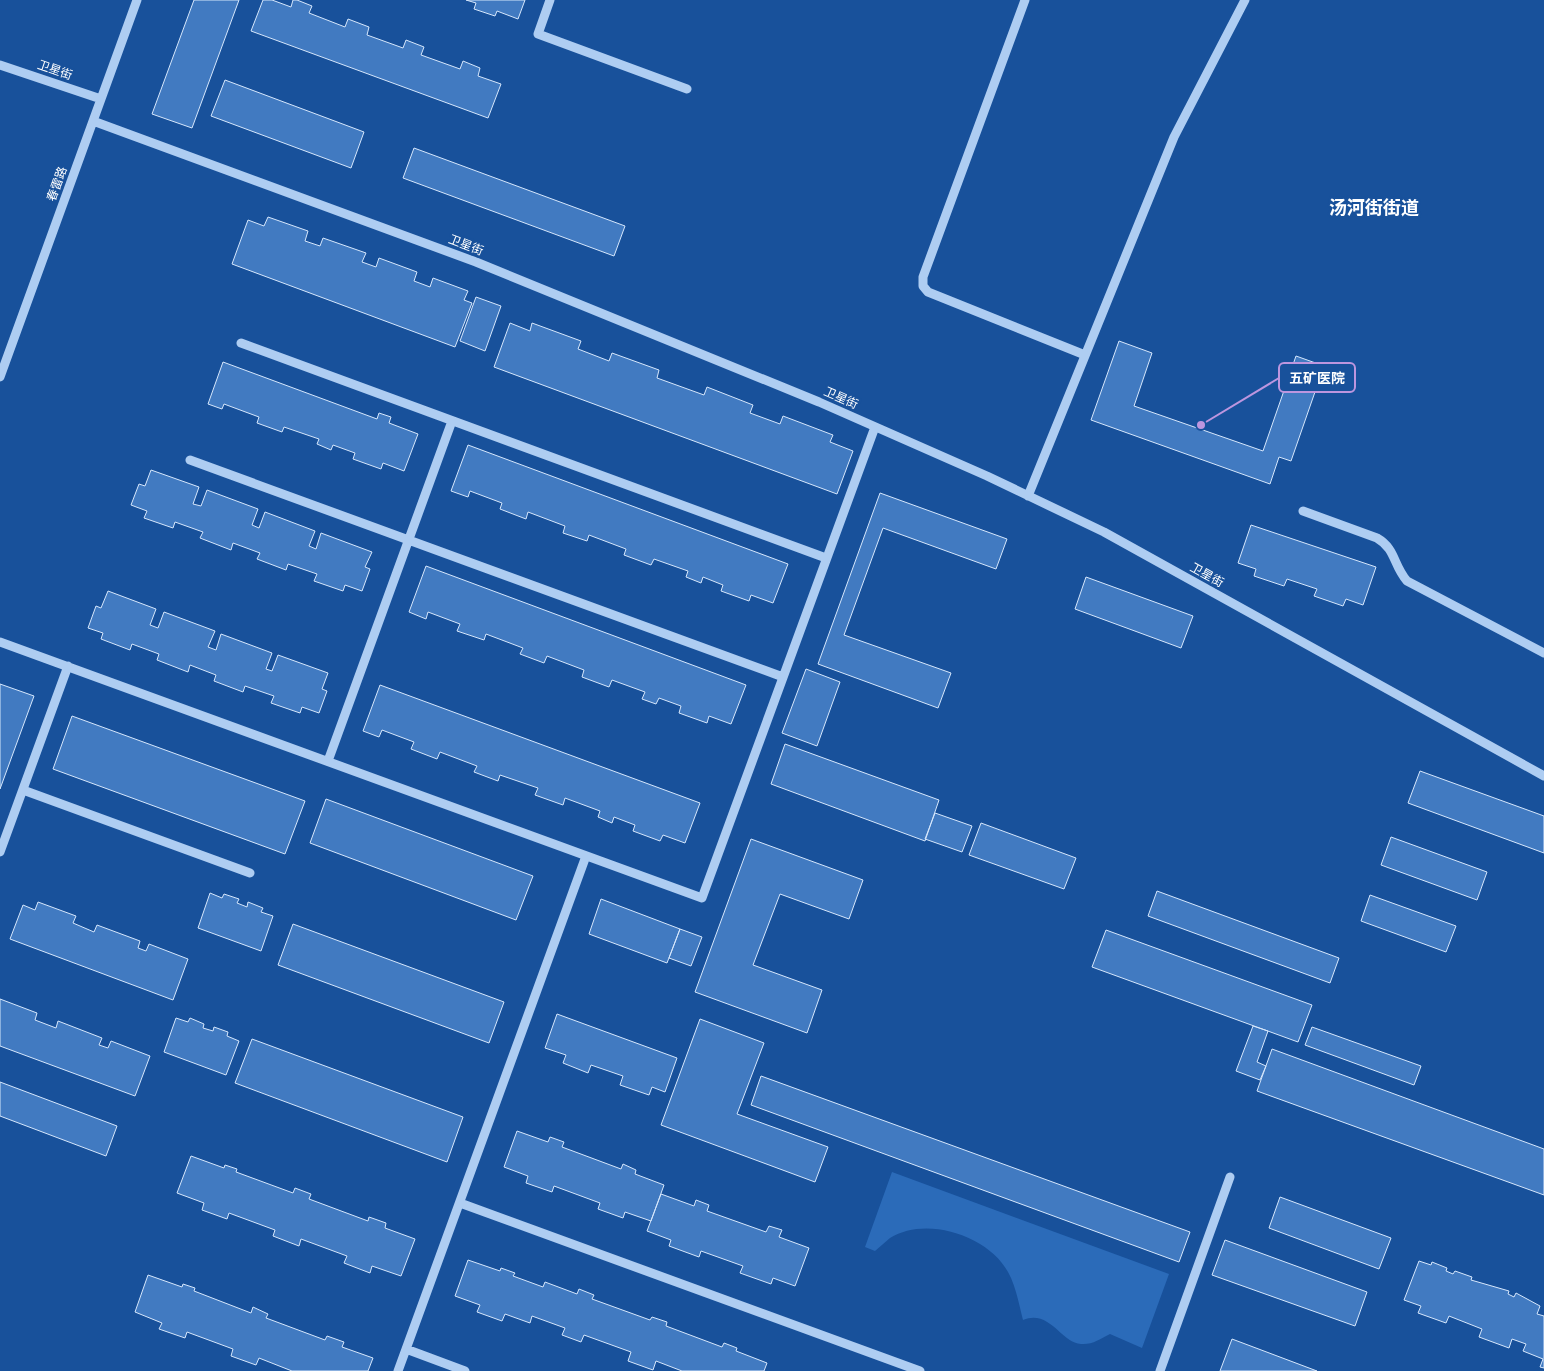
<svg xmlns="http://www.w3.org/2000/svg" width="1544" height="1371" viewBox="0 0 1544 1371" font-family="Arial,'Noto Sans SC',sans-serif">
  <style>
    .green { fill: #2b6bb9 }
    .building { fill: #417ac1; stroke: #d6e7fc }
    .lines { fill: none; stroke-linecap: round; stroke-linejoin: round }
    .minor { stroke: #aecdf2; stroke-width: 9 }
    .labels { text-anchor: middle; stroke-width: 5; stroke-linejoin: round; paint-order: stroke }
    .street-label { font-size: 12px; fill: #fff; stroke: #18519b }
    .district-label { font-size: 18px; font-weight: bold; fill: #fff; stroke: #18519b }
    .leader { fill: none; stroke: #bd96df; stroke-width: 2 }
    .callout-dot { fill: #bd96df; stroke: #18519b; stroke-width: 2 }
    .callout { fill: #18519b; stroke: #bd96df; stroke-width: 2 }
    .callout-label { font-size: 14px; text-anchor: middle; font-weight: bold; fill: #fff }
  </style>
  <rect width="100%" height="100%" fill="#18519b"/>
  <!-- green -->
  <path class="green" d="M 892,1172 L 1169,1274 L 1142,1348 L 1110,1334 C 1100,1339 1092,1345 1081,1344 C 1061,1343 1050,1309 1023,1320 C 1019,1305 1016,1286 1008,1272 C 989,1236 926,1215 890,1238 C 885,1242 880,1247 875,1251 L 865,1247 Z"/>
  <!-- building -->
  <path class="building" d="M 194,0 L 239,0 L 192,128 L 152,114 Z
    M 263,0 L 272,0 L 291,7 L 293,0 L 297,0 L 312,6 L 309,13 L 345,27 L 348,19 L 369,27 L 367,35 L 403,48 L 406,40 L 424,47 L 421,55 L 460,69 L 463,61 L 480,68 L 478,76 L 501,84 L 488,118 L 251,31 Z
    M 466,0 L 525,0 L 518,19 L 497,11 L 495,16 L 474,9 L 476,3 Z
    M 225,80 L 364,132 L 351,168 L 211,116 Z
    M 414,148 L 625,226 L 614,256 L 403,178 Z
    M 268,217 L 308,231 L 305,241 L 320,246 L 323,238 L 366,253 L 362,262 L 376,267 L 379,258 L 417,272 L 414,281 L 430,287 L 433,278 L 468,291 L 464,300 L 472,303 L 455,347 L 232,264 L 248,220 L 264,226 Z
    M 476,297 L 501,306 L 485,351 L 460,341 Z
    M 510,323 L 530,331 L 532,323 L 581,341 L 578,349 L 609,361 L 612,353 L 659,370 L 657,378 L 704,395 L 707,387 L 753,405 L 750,413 L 780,424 L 783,416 L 833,435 L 830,442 L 853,451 L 837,494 L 494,367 Z
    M 1119,341 L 1152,353 L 1134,406 L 1263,451 L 1296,356 L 1324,366 L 1291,461 L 1279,457 L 1270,484 L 1091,420 Z
    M 223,362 L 377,419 L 379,413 L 391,417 L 389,423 L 418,434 L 404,471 L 383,463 L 381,469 L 353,459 L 355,453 L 333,445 L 331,450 L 317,444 L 319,439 L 284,427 L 282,432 L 257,423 L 259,417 L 224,404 L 222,409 L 208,404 Z
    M 468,445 L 788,564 L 773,603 L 751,595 L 749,601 L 721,591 L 723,585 L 703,577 L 701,583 L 686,577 L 688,571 L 654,559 L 651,565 L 624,555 L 626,549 L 589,535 L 587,541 L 563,533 L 565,526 L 528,512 L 526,519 L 500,509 L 502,503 L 470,491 L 468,497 L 451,491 Z
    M 151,470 L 199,487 L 193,504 L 201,506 L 207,490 L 258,509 L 252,525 L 259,528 L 265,512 L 315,531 L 309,546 L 316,549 L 321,533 L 372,552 L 365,567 L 370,569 L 362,591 L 345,585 L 343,591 L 314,581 L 317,574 L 288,564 L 286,570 L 257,559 L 260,553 L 233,543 L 231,550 L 200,538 L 203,532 L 175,522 L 173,528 L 144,518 L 147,511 L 131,505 L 139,484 L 145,486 Z
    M 880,493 L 1007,539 L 996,569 L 883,528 L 844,635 L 951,673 L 938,708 L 818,664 Z
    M 1251,525 L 1376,567 L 1363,605 L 1346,599 L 1343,606 L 1314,596 L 1317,589 L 1287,579 L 1284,586 L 1254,576 L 1256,569 L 1238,563 Z
    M 426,566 L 746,685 L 731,724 L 709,716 L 707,723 L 679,713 L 681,706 L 659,698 L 656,704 L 642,699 L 645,692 L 612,680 L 609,687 L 582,677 L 584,670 L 547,656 L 544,663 L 520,654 L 523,648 L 486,634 L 484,640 L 457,631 L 460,624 L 428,612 L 426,619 L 409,612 Z
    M 1086,577 L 1193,616 L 1181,648 L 1075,609 Z
    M 108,591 L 156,609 L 150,625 L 158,628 L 164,612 L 215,631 L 208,647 L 216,650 L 221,634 L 272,653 L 266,669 L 272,671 L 278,655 L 328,673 L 322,689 L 327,691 L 319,713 L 302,707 L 300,713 L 271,703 L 274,696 L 245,686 L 243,692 L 214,681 L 216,675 L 190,665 L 188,672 L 157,660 L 159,654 L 132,644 L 130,650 L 101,639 L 103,633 L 88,628 L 96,606 L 101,608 Z
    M 806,669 L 840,682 L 817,746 L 782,733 Z
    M 0,684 L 34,696 L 0,789 Z
    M 380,685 L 700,803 L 685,843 L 663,835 L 660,841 L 633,831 L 635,825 L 614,817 L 612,823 L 598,817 L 600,811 L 565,798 L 563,805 L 535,795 L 538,788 L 500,775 L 498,781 L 474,772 L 477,766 L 440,752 L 437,759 L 411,749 L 414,742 L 382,730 L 379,737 L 363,731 Z
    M 72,716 L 305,801 L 285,854 L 53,769 Z
    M 785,744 L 939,800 L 925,841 L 771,784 Z
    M 1420,771 L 1544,816 L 1544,853 L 1408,803 Z
    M 326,799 L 533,876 L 516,920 L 310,843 Z
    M 935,813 L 972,826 L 962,852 L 925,839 Z
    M 981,823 L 1076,858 L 1064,889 L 969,855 Z
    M 1391,837 L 1487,872 L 1477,900 L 1381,865 Z
    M 751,839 L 863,880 L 849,919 L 780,894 L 753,965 L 822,990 L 807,1033 L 695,992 Z
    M 1157,891 L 1339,958 L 1330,983 L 1148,916 Z
    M 210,893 L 222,898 L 224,894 L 239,899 L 237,903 L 247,907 L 248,902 L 263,908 L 261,912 L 273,916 L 261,951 L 198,928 Z
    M 1370,895 L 1456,926 L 1446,952 L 1361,921 Z
    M 601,899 L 680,929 L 667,963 L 589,934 Z
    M 38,902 L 76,916 L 73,923 L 94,932 L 97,925 L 140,941 L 138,948 L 146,951 L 149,944 L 188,959 L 173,1000 L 10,939 L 23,905 L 35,910 Z
    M 293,924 L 504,1002 L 489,1043 L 278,965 Z
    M 680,929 L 702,937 L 691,966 L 669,958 Z
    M 1106,930 L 1312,1005 L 1298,1042 L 1092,967 Z
    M 0,999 L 37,1013 L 35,1020 L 56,1028 L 58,1021 L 102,1038 L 99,1045 L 108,1048 L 111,1041 L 150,1056 L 135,1096 L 0,1046 Z
    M 557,1014 L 677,1058 L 665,1092 L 652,1087 L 649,1095 L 620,1085 L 623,1076 L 591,1065 L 588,1073 L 563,1063 L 566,1055 L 545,1048 Z
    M 176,1018 L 188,1022 L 190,1018 L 204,1024 L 203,1028 L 213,1031 L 214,1027 L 228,1032 L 227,1036 L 239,1041 L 226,1075 L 164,1052 Z
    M 700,1019 L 764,1043 L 737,1114 L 828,1147 L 815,1182 L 661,1125 Z
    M 1253,1026 L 1268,1031 L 1257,1062 L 1266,1066 L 1260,1080 L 1236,1071 Z
    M 1312,1027 L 1421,1066 L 1414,1085 L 1305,1045 Z
    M 252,1039 L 463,1117 L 447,1162 L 235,1083 Z
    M 1272,1049 L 1544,1149 L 1544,1195 L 1257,1091 Z
    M 761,1076 L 1190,1232 L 1179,1262 L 751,1105 Z
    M 0,1082 L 117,1126 L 106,1156 L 0,1116 Z
    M 517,1131 L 548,1142 L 550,1137 L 564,1142 L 562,1147 L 621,1169 L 623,1164 L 636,1170 L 635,1174 L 664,1185 L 651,1221 L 625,1212 L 623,1218 L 598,1209 L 600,1203 L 554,1186 L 552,1192 L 526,1183 L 528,1176 L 504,1167 Z
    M 191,1156 L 224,1168 L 225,1165 L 237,1169 L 236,1172 L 293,1193 L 295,1188 L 311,1194 L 309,1199 L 368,1221 L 369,1217 L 386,1223 L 385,1228 L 415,1239 L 401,1276 L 372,1266 L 370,1273 L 344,1263 L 347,1256 L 301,1239 L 299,1246 L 273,1236 L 275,1230 L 229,1213 L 227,1219 L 202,1210 L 204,1203 L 177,1193 Z
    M 661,1194 L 694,1206 L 696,1200 L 709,1205 L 707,1211 L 766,1232 L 769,1226 L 782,1230 L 779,1237 L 809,1248 L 795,1286 L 773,1278 L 771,1284 L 740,1273 L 743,1266 L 701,1251 L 699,1257 L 669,1246 L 671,1240 L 647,1231 Z
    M 1280,1197 L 1391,1238 L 1379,1269 L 1269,1228 Z
    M 1225,1240 L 1367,1292 L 1355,1326 L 1212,1275 Z
    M 468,1260 L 500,1271 L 501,1268 L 515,1273 L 513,1276 L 543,1287 L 545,1282 L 577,1294 L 579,1289 L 594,1295 L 592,1299 L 650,1320 L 652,1317 L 667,1322 L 666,1326 L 722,1347 L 724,1343 L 737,1348 L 736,1351 L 767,1363 L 764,1371 L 682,1371 L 656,1361 L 653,1370 L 628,1361 L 631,1352 L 584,1335 L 581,1342 L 562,1335 L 565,1328 L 532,1316 L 530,1323 L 505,1314 L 502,1321 L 477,1312 L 480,1305 L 455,1296 Z
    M 1419,1261 L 1431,1265 L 1432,1262 L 1447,1268 L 1446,1271 L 1453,1274 L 1455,1271 L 1472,1277 L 1471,1280 L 1509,1291 L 1508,1294 L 1514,1297 L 1516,1293 L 1540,1306 L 1537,1314 L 1544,1316 L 1544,1368 L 1540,1367 L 1543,1359 L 1523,1351 L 1526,1344 L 1512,1339 L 1509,1348 L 1479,1337 L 1482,1329 L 1449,1316 L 1446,1323 L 1418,1313 L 1421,1306 L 1404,1300 Z
    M 148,1275 L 182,1287 L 183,1284 L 195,1288 L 194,1291 L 251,1313 L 253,1307 L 268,1314 L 266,1318 L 325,1340 L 327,1336 L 344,1342 L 342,1347 L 373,1358 L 368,1371 L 292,1371 L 259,1358 L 256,1365 L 231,1356 L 233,1349 L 187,1332 L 185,1338 L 159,1329 L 162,1323 L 135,1312 Z
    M 1232,1339 L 1317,1371 L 1220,1371 Z"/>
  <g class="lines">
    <!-- minor -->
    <path class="minor" d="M 550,0 L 538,34 L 687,89
      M 1025,0 L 923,277 L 923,286 L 928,292 L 1085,355
      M 0,65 L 101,99
      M 93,121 L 476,262 L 819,402 L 987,476 L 1104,532 L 1544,776
      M 241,343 L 826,558
      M 0,377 L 137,0
      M 190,460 L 783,677
      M 1028,496 L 1174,137 L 1245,0
      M 1303,511 L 1377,538 C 1396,549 1393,565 1407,581 L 1544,653
      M 0,642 L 702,898 L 875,427
      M 328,761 L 452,421
      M 23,790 L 250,873
      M 0,852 L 68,666
      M 460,1203 L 920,1371
      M 406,1349 L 465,1371
      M 398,1371 L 586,856
      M 1160,1371 L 1230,1177"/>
  </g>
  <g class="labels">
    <!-- street labels -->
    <g class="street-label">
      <text transform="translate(55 70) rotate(19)" y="4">卫星街</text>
      <text transform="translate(57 184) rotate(-70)" y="4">春雷路</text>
      <text transform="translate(466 245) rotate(21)" y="4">卫星街</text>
      <text transform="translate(841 398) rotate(24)" y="4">卫星街</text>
      <text transform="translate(1207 575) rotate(29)" y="4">卫星街</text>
    </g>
    <!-- district labels -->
    <g class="district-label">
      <text x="1374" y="214">汤河街街道</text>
    </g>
  </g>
  <!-- callouts -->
  <path class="leader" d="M1201 425L1279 378"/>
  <circle class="callout-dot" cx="1201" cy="425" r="5"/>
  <rect class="callout" x="1279" y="363" width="76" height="29" rx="5"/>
  <g class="callout-label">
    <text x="1317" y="383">五矿医院</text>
  </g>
</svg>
